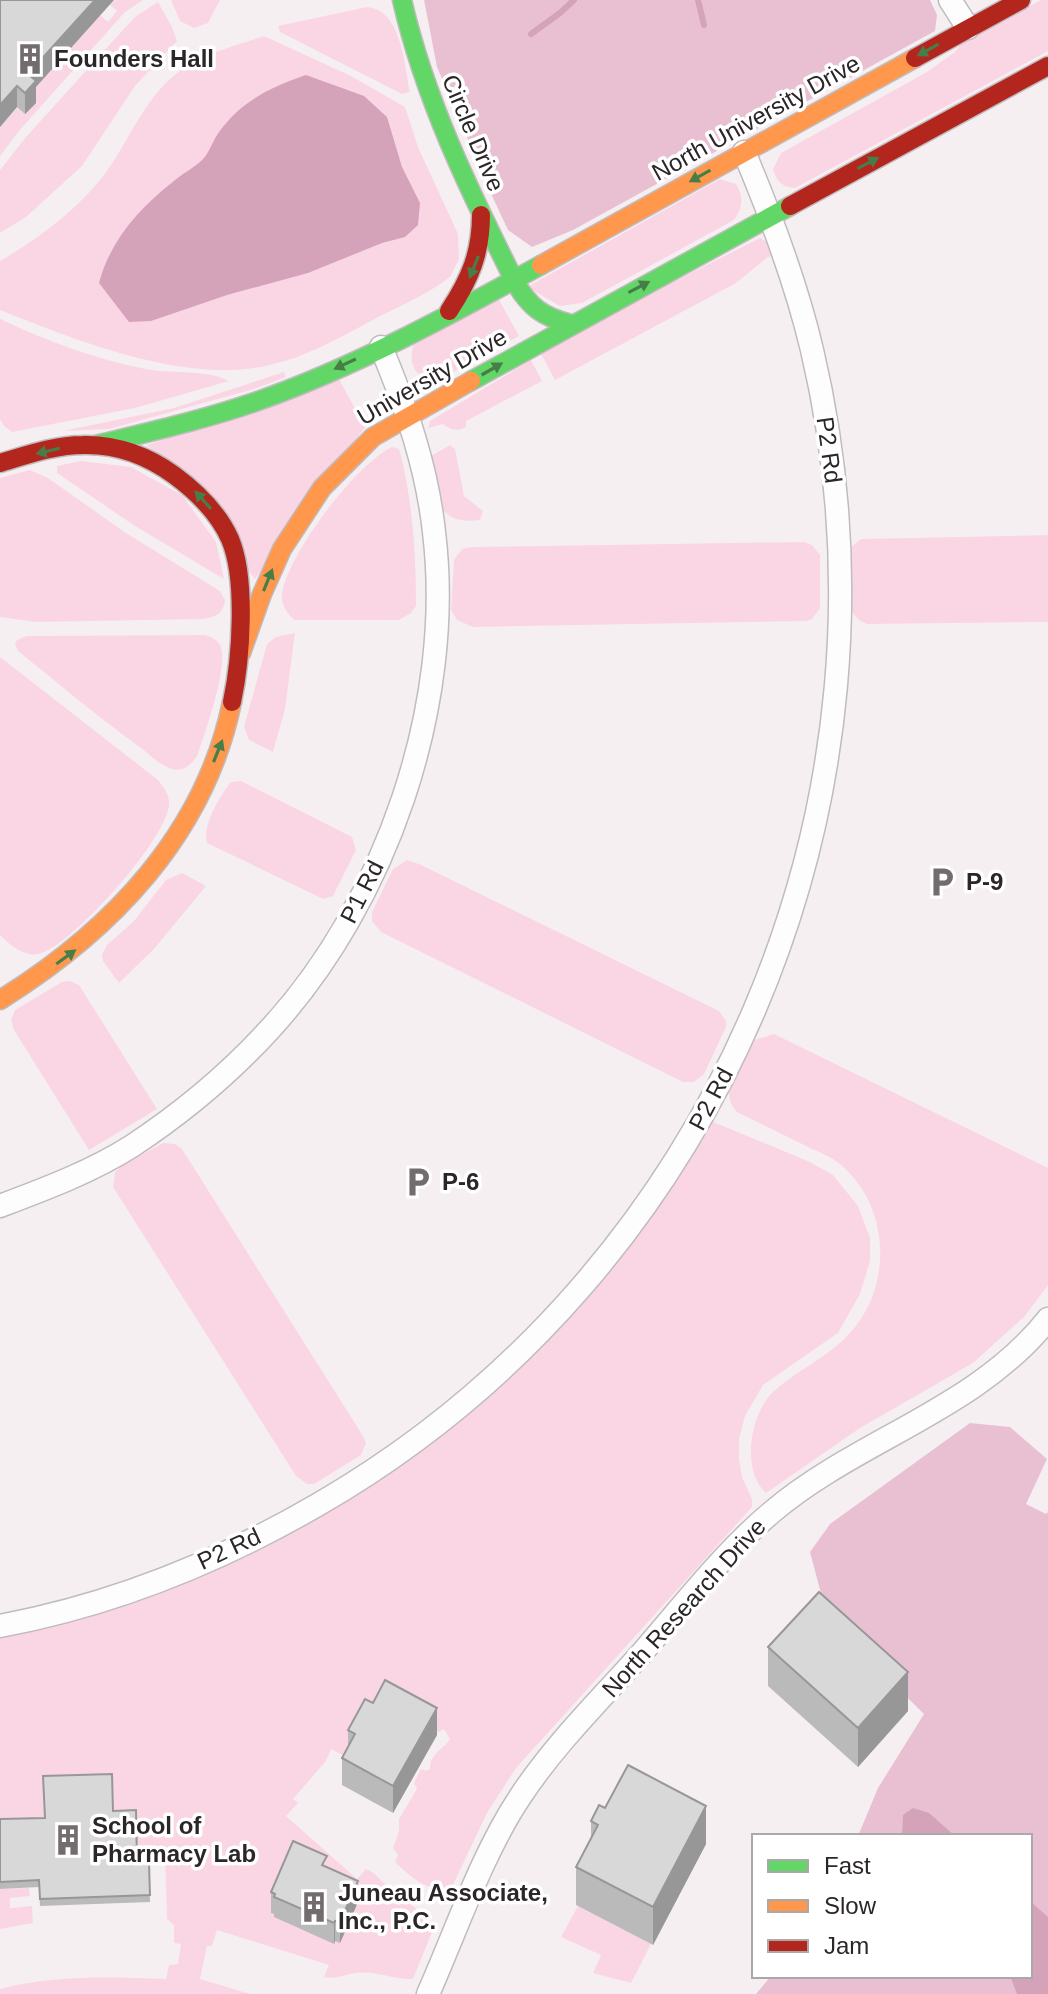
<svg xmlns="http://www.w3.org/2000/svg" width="1048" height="1994" viewBox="0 0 1048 1994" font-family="Helvetica,sans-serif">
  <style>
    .green { fill: #fad6e5 }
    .forest { fill: #e9c0d2 }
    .water { fill: #d4a2b9 }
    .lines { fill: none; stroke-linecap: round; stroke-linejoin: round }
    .stream { stroke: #d4a2b9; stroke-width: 6 }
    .street-casing { stroke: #c0bbbd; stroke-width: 25 }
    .fast-casing { stroke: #c0bbbd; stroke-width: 21 }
    .slow-casing { stroke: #c0bbbd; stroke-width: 21 }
    .jam-casing { stroke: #c0bbbd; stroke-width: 21 }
    .street { stroke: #fefdfd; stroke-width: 22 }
    .fast { stroke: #63d668; stroke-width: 18 }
    .slow { stroke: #ff974d; stroke-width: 18 }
    .jam { stroke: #b3261e; stroke-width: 18 }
    .wall { fill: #bbbaba }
    .shaded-wall { fill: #989797 }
    .building { fill: #d9d8d8; stroke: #989797; stroke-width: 2 }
    .oneway { fill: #477e48 }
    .labels { text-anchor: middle; stroke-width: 7; stroke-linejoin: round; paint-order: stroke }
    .poi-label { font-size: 24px; font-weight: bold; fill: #2b2628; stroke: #fff; text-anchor: start }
    .street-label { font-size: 24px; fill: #2b2628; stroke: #fff }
  </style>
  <rect width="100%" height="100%" fill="#f6eff2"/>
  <!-- green -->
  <path class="green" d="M 115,0 L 143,0 L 125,12 L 19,131 L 0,156 L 0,127 L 100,15 L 108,22 L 117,11 L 110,5 Z
    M 171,0 L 220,0 L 208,23 L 194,28 L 180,21 Z
    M 1041,0 L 1048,0 L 1048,51 L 795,188 C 782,187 777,182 773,169 L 781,153 L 927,72 L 955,52 L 963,42 Z
    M 158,2 L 172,27 L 177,41 L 135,86 L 82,166 L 26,217 L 0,233 L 0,170 L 26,137 L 122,31 L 136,16 Z
    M 367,7 C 402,10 404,64 410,92 L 402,94 L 280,32 L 278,26 Z
    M 264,36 L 351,76 L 405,107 L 418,147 L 458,234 L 459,259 L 450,277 C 427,295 397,307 371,321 C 339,338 306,357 270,365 C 186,385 78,341 0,310 L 0,261 C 41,237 84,205 111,165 C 133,132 149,91 184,68 C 208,52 238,45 264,36 Z
    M 720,179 L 736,184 C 744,198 743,207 734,220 L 582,303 L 560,306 L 527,287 Z
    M 760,238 L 767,242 L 773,256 L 768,257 L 736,283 L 555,380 L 539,350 Z
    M 497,296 L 519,336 L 442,378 C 418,383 406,366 414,344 Z
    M 0,319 C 47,341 94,359 146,369 C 170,374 207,369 229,381 L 135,408 L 12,432 L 4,426 L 0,419 Z
    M 531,360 L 542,381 L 466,421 L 466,427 C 457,432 450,430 443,424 L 428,428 L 430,421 Z
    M 284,372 L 286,377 L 254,389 L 109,429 L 63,431 L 174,408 Z
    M 339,379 L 365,427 L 255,579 L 147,445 Z
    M 450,445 L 455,449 L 464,496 L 483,511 L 480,520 C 432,526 437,492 431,456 Z
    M 392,447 L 399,449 L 401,456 C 413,506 416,555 416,606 L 411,613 L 399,620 L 295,620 C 287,614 281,605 282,594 C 287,555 357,463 392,447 Z
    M 81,461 L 131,467 L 182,495 L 216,542 L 224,579 L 135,526 L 57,473 L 57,466 Z
    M 30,470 L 48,478 L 126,533 L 220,591 L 225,600 C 223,614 217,616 204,619 L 36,622 L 0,617 L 0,478 Z
    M 1048,535 L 1048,622 L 867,624 C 840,615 849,577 848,554 L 851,547 L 861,539 Z
    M 804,542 L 812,545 L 820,555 L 820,608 L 812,619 L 806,621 L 473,627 L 457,620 L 451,610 L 454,560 L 462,549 L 472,547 Z
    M 295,633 L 285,709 L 273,752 L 249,740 L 244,727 L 267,644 L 276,637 Z
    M 205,635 C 211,637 217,639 220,645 C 230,663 204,736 197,756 C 191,765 183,772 172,769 C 161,766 150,755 141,748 C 99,718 59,684 18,651 L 15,645 L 17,640 L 27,636 Z
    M 0,657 L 158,780 C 163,787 169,793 169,802 C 172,834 69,949 38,954 C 23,957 9,944 0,935 Z
    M 241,781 L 352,837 L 356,850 L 333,896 L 323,899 L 317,896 L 207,843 C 202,825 220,796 231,782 Z
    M 407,860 L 419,864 L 719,1011 L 726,1021 L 726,1027 L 704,1074 L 694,1082 L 683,1082 L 381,932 L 372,921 L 372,912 L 393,869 Z
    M 182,873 L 206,886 L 154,949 L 119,983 L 103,961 L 102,955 L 107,945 L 134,921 L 166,880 Z
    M 70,981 L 79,985 L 157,1109 L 89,1150 L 14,1030 L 11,1020 L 15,1010 L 62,982 Z
    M 774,1034 L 1048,1168 L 1048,1285 L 1025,1316 L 973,1363 L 860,1428 L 766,1493 C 741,1471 750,1415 772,1393 C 793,1373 820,1361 841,1342 C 893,1296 894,1210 840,1164 C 831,1157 819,1152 808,1147 C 784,1135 761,1124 737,1112 C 717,1091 740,1062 751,1041 Z
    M 711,1121 L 810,1162 L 833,1175 L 858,1206 L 870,1238 L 870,1261 L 860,1294 L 838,1333 L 763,1385 L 745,1416 L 739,1439 L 739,1459 L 742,1477 L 752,1499 L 752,1507 L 516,1768 L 487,1813 L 450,1891 C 425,1890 412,1878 395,1862 L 398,1855 L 393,1848 L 399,1831 L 399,1819 L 417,1789 L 414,1783 L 421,1769 L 426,1771 L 430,1769 C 430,1753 443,1750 450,1739 L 444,1729 L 439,1732 L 427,1726 L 348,1758 L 331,1749 L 326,1761 L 293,1799 L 298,1803 L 286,1816 L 357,1879 L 366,1869 C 375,1872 379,1879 386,1885 C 403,1900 421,1909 434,1927 L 413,1979 C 393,1980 376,1970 356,1973 C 345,1974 335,1980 324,1977 L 329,1965 L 217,1930 L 212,1946 L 207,1946 L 200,1979 L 250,1994 L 0,1994 L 0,1989 C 55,1975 110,1977 166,1979 L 169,1965 L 178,1964 L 181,1944 L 174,1943 L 174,1925 L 167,1919 L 165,1855 L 45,1829 L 0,1826 L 0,1635 L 113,1609 L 233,1562 L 364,1489 L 474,1408 L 531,1355 L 572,1313 L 661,1201 Z
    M 163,1143 L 175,1144 L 182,1149 L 363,1436 L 366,1443 L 361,1455 L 314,1484 L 307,1484 L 296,1476 L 113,1187 L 115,1173 L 120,1167 Z
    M 29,1888 L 30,1896 L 10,1898 L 10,1908 L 32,1906 L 33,1923 L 0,1929 L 0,1889 Z
    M 578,1906 L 651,1944 L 631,1983 L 593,1973 L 601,1955 L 561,1937 Z"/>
  <!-- forest -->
  <path class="forest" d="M 424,0 L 930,0 L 937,15 L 935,31 L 573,230 L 532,247 L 508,230 L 493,198 L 437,67 Z
    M 970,1423 L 1010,1427 L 1047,1459 L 1026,1504 L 1046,1514 L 1048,1512 L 1048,1994 L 756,1994 L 771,1976 L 1030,1976 L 1030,1836 L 858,1836 L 878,1788 L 924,1714 L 828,1620 L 810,1552 L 830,1524 Z"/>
  <!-- water -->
  <path class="water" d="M 306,75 L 364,96 L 387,117 L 402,167 L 420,203 L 418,225 L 405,237 L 382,243 L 308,273 L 227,295 L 151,321 L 129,322 L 99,283 C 110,241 139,208 174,181 C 183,173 196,167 204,158 C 210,151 213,140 219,132 C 241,101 271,87 306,75 Z
    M 913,1808 L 929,1813 L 955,1836 L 902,1836 L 903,1815 Z
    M 1030,1901 L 1048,1917 L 1048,1994 L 1017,1994 L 1010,1976 L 1030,1976 Z"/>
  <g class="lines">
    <!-- stream -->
    <path class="stream" d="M 698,0 L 704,25
      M 531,34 L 560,13 L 574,0"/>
    <defs>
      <path id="street" d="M 950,0 L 968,28
        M 0,1206 C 45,1189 91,1172 132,1146 C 182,1113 229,1074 270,1029 C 386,903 455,704 434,532 C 427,467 406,407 381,347
        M 0,1626 C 112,1605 221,1561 319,1504 C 718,1273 918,799 812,350 C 796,282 771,216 744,152
        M 428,1994 C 456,1931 482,1854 520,1797 C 554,1745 600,1700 641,1654 C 682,1607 724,1552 772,1512 C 858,1439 976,1410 1048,1319"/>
      <path id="fast" d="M 402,0 C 425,100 469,190 515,282 C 529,307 543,317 571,324
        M 471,381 L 790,206
        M 96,445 C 149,432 203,420 255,402 C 353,368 450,315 541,265"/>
      <path id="slow" d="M 541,265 L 915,58
        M 241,653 L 262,594 L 282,549 L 322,488 L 373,437 L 471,381
        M 0,1000 C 111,931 205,834 232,702"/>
      <path id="jam" d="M 915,58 L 1021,0
        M 790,206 L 1048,66
        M 449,311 C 470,279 481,253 481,215
        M 0,463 C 27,455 55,445 83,445 C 116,444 148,456 174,475 C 197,492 218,512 230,539 C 247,579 241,660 232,702"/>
    </defs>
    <!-- street casing -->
    <use href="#street" class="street-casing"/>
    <!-- fast casing -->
    <use href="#fast" class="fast-casing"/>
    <!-- slow casing -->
    <use href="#slow" class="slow-casing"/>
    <!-- jam casing -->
    <use href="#jam" class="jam-casing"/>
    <!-- street -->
    <use href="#street" class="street"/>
    <!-- fast -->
    <use href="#fast" class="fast"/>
    <!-- slow -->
    <use href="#slow" class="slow"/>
    <!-- jam -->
    <use href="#jam" class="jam"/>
  </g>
  <!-- wall -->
  <path class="wall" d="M 0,0 L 36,87 L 36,103 L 25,114 L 17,107 L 0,127 Z
    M 768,1647 L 908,1711 L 858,1767 L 768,1686 Z
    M 348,1730 L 437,1735 L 393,1813 L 342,1785 L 342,1758 L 348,1748 Z
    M 605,1808 L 706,1844 L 653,1945 L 576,1905 L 576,1867 L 591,1838 L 591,1821 Z
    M 113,1811 L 137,1863 L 149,1863 L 150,1902 L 40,1906 L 39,1887 L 0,1889 L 0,1819 L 44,1818 Z
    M 327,1867 L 358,1902 L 340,1943 L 335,1941 L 334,1944 L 274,1917 L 274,1914 L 271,1913 L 271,1892 Z"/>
  <!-- shaded-wall -->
  <path class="shaded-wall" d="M 95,0 L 114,0 L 36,87 L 36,103 L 25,114 L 25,93 L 28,74 Z
    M 17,86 L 17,107 L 0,127 L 0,105 Z
    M 908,1672 L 908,1711 L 858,1767 L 858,1728 Z
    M 437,1708 L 437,1735 L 393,1813 L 393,1786 Z
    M 706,1806 L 706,1844 L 653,1945 L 653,1907 Z
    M 358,1881 L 358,1902 L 340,1943 L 340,1922 Z
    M 335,1921 L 335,1941 L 334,1944 L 334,1923 Z"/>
  <!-- building -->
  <path class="building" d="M 0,0 L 95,0 L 28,74 L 36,81 L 25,93 L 17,86 L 0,105 Z
    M 819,1592 L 908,1672 L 858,1728 L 768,1647 Z
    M 385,1680 L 437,1708 L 393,1786 L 342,1758 L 355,1734 L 348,1730 L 365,1699 L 373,1703 Z
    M 628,1765 L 706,1806 L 653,1907 L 576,1867 L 598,1825 L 591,1821 L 599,1805 L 605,1808 Z
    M 112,1774 L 113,1811 L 136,1810 L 137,1863 L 149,1863 L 150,1895 L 40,1899 L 39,1880 L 0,1882 L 0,1819 L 45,1818 L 43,1776 Z
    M 293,1841 L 327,1856 L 322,1865 L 358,1881 L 340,1922 L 335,1921 L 334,1923 L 274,1897 L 275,1894 L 271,1892 Z"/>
  <!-- one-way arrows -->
  <defs><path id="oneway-solid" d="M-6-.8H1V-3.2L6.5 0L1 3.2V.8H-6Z" transform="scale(2)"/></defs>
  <g class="oneway">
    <use href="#oneway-solid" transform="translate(928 50) rotate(151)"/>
    <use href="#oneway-solid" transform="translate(868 163) rotate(-28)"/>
    <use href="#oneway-solid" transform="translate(700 176) rotate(151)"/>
    <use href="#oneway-solid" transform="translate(474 267) rotate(112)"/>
    <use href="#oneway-solid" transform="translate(639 287) rotate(-28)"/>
    <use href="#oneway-solid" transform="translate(345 364) rotate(155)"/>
    <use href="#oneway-solid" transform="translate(492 369) rotate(-30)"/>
    <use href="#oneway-solid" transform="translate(48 451) rotate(167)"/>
    <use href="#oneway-solid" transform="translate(203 500) rotate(-132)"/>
    <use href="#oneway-solid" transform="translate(268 580) rotate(-68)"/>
    <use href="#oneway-solid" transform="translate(218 751) rotate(-68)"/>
    <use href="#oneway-solid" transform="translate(66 957) rotate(-36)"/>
  </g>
  <!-- icons -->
  <defs>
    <symbol id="building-bare" viewBox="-9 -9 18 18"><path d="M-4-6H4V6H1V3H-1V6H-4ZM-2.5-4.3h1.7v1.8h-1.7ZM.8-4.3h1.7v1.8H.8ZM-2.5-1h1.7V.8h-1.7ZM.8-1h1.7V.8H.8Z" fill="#726c6f" stroke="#fff" stroke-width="2.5" paint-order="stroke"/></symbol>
    <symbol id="parking-bare" viewBox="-9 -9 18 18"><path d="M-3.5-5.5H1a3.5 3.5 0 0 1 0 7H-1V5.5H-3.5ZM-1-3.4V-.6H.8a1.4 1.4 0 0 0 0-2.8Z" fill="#726c6f" stroke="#fff" stroke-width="2.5" paint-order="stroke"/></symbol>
  </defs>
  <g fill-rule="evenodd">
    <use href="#building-bare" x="8" y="37" width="44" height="44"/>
    <use href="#parking-bare" x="920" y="860" width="44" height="44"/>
    <use href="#parking-bare" x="396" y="1160" width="44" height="44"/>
    <use href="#building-bare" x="46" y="1818" width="44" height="44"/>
    <use href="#building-bare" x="292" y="1885" width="44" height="44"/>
  </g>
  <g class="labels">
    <!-- poi labels -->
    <g class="poi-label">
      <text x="54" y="67">Founders Hall</text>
      <text x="966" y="890">P-9</text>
      <text x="442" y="1190">P-6</text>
      <text x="92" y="1834">School of<tspan x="92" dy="28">Pharmacy Lab</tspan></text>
      <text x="338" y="1901">Juneau Associate,<tspan x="338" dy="28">Inc., P.C.</tspan></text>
    </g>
    <!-- street labels -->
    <g class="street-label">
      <text transform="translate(756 118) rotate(-29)" y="8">North University Drive</text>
      <text transform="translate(473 133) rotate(67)" y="8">Circle Drive</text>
      <text transform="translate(432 377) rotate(-30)" y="8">University Drive</text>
      <text transform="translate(829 450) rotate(82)" y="8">P2 Rd</text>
      <text transform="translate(362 892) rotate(-63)" y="8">P1 Rd</text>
      <text transform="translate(711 1099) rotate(-62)" y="8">P2 Rd</text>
      <text transform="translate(229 1549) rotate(-25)" y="8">P2 Rd</text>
      <text transform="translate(684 1608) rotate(-48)" y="8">North Research Drive</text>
    </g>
  </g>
  <!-- legend -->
  <rect x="752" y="1834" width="280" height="144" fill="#ffffff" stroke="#aaa8a9" stroke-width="2"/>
  <rect x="768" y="1860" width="40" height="12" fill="#63d668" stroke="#aaa8a9" stroke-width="2"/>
  <text x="824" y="1874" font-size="24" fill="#2b2628">Fast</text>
  <rect x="768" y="1900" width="40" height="12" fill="#ff974d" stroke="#aaa8a9" stroke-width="2"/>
  <text x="824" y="1914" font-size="24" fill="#2b2628">Slow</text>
  <rect x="768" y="1940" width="40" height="12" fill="#b3261e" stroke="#aaa8a9" stroke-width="2"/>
  <text x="824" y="1954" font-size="24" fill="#2b2628">Jam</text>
</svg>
